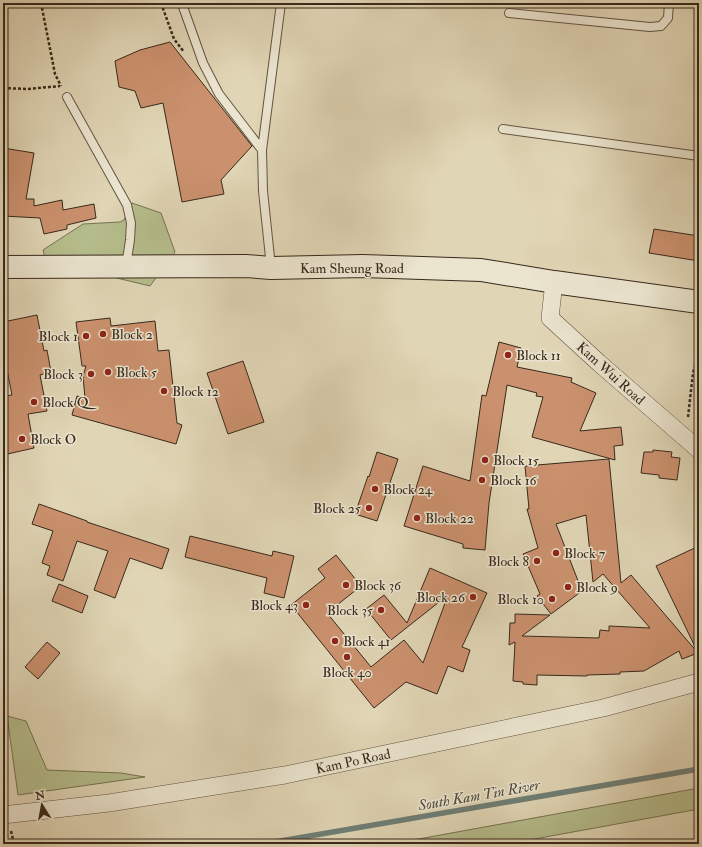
<svg xmlns="http://www.w3.org/2000/svg" width="702" height="847" viewBox="0 0 702 847" font-family="'IM FELL Double Pica',serif">
  <style>
    .green { fill: #b5bc8b; stroke: #767253 }
    .lines { fill: none; stroke-linecap: round; stroke-linejoin: round }
    .stream { stroke: #6f7f76; stroke-width: 5.5 }
    .building { fill: #cb916e; stroke: #38291b }
    .service-casing { stroke: #625442; stroke-width: 10 }
    .minor-casing { stroke: #625442; stroke-width: 18 }
    .secondary-casing { stroke: #38291b; stroke-width: 24 }
    .path { stroke: #38291b; stroke-width: 2.5; stroke-dasharray: 3 2; stroke-linecap: butt }
    .service { stroke: #ebe4cf; stroke-width: 8 }
    .minor { stroke: #ebe4cf; stroke-width: 17 }
    .secondary { stroke: #ebe4cf; stroke-width: 22 }
    .poi-dot { fill: #8f2418; stroke: #ebe4cf; stroke-width: 1.5 }
    .labels { text-anchor: middle; stroke-width: 3; stroke-linejoin: round; paint-order: stroke }
    .street-label { font-size: 14px; fill: #38291b; stroke: #ebe4cf }
    .poi-label { font-size: 14px; fill: #38291b; stroke: #ebe4cf; text-anchor: start }
    .water-label { font-size: 15px; font-style: italic; fill: #4f4d41; stroke: #ebe4cf }
  </style>
  <rect width="100%" height="100%" fill="#e0d5b5"/>
  <filter id="stains"><feTurbulence type="fractalNoise" baseFrequency=".005" numOctaves="4"/><feColorMatrix values="0 0 0 0 .2 0 0 0 0 .09 0 0 0 0 .02 0 0 0 .5 -.17"/></filter>
  <radialGradient id="worn" r=".72"><stop offset=".6" stop-color="#630" stop-opacity="0"/><stop offset="1" stop-color="#630" stop-opacity=".3"/></radialGradient>
  <!-- green -->
  <path class="green" d="M 132,203 L 161,213 L 175,252 L 150,286 L 46,261 L 43,250 L 83,224 L 120,222 L 124,220 Z
    M 7,716 L 26,721 L 47,770 L 121,773 L 145,777 L 18,795 Z
    M 699,788 L 699,809 L 507,844 L 391,844 Z"/>
  <g class="lines">
    <!-- stream -->
    <path class="stream" d="M 263,844 L 699,769"/>
  </g>
  <!-- building -->
  <path class="building" d="M 170,42 L 252,146 L 221,180 L 224,194 L 182,202 L 163,103 L 141,108 L 135,91 L 119,87 L 115,61 L 140,50 Z
    M 3,148 L 34,153 L 26,199 L 34,199 L 34,206 L 62,200 L 63,210 L 94,204 L 96,218 L 67,225 L 67,229 L 44,234 L 40,218 L 3,216 Z
    M 654,229 L 699,236 L 699,261 L 649,253 Z
    M 37,315 L 44,351 L 47,350 L 51,372 L 40,375 L 47,411 L 28,414 L 34,448 L 3,455 L 3,432 L 7,431 L 3,409 L 3,396 L 12,395 L 3,350 L 3,322 Z
    M 110,318 L 111,326 L 155,321 L 158,351 L 169,350 L 177,423 L 182,425 L 176,444 L 72,415 L 77,396 L 85,398 L 83,376 L 86,366 L 82,366 L 76,322 Z
    M 499,342 L 521,348 L 517,367 L 572,378 L 571,382 L 596,393 L 580,431 L 621,427 L 623,445 L 614,446 L 615,460 L 532,437 L 543,397 L 536,396 L 537,393 L 507,385 L 489,503 L 485,550 L 463,548 L 463,544 L 404,526 L 423,466 L 470,481 L 482,395 L 486,396 Z
    M 243,361 L 264,422 L 228,434 L 207,373 Z
    M 653,450 L 672,452 L 671,457 L 680,458 L 677,480 L 659,478 L 659,475 L 641,473 L 644,452 L 653,452 Z
    M 377,452 L 398,459 L 377,521 L 355,514 L 368,476 L 369,477 Z
    M 609,459 L 621,583 L 631,575 L 698,653 L 682,659 L 679,651 L 644,671 L 620,672 L 620,674 L 587,675 L 587,676 L 537,675 L 537,685 L 523,684 L 523,682 L 513,681 L 515,642 L 509,645 L 510,623 L 515,623 L 515,614 L 550,615 L 522,636 L 599,638 L 600,630 L 609,631 L 609,626 L 650,628 L 603,574 L 593,582 L 586,515 L 556,524 L 582,591 L 551,614 L 537,596 L 540,594 L 523,554 L 538,548 L 527,509 L 529,509 L 525,466 Z
    M 39,504 L 87,521 L 87,522 L 169,549 L 162,569 L 130,558 L 115,598 L 94,590 L 108,551 L 77,541 L 63,581 L 47,575 L 50,566 L 42,563 L 53,531 L 32,524 Z
    M 190,536 L 272,556 L 273,551 L 294,556 L 284,598 L 264,593 L 267,578 L 185,557 Z
    M 699,546 L 699,655 L 656,566 Z
    M 336,555 L 361,586 L 327,613 L 371,667 L 404,640 L 423,663 L 448,595 L 391,640 L 366,609 L 384,595 L 407,623 L 430,568 L 487,593 L 462,647 L 470,650 L 463,672 L 448,666 L 437,694 L 406,682 L 374,708 L 291,605 L 325,578 L 318,569 Z
    M 59,584 L 88,596 L 82,613 L 52,601 Z
    M 47,642 L 60,653 L 38,679 L 25,667 Z"/>
  <g class="lines">
    <defs>
      <path id="service" d="M 182,4 L 203,63 L 219,94 L 262,150 L 263,191 L 271,267
        M 509,13 L 650,27 L 661,26 L 668,18 L 669,3
        M 67,97 L 127,205 L 131,223 L 130,240 L 126,266
        M 503,129 L 699,156
        M 262,150 L 281,3"/>
      <path id="minor" d="M 554,282 L 550,318 L 599,363 L 699,450
        M 3,815 L 109,803 L 285,775 L 603,708 L 699,682"/>
      <path id="secondary" d="M 3,267 L 246,266 L 271,268 L 363,266 L 481,270 L 554,282 L 699,302"/>
    </defs>
    <!-- service casing -->
    <use href="#service" class="service-casing"/>
    <!-- minor casing -->
    <use href="#minor" class="minor-casing"/>
    <!-- secondary casing -->
    <use href="#secondary" class="secondary-casing"/>
    <!-- path -->
    <path class="path" d="M 41,3 L 55,74 L 61,86
      M 161,3 L 174,39 L 184,52
      M 3,88 L 28,89 L 60,86
      M 688,417 L 693,373 L 699,352
      M 3,784 L 6,798
      M 11,831 L 14,844
      M 5,832 L 7,844"/>
    <!-- service -->
    <use href="#service" class="service"/>
    <!-- minor -->
    <use href="#minor" class="minor"/>
    <!-- secondary -->
    <use href="#secondary" class="secondary"/>
  </g>
  <!-- markers -->
  <g class="poi-dot">
    <circle cx="103" cy="334" r="4"/>
    <circle cx="86" cy="336" r="4"/>
    <circle cx="508" cy="355" r="4"/>
    <circle cx="108" cy="372" r="4"/>
    <circle cx="91" cy="374" r="4"/>
    <circle cx="164" cy="391" r="4"/>
    <circle cx="34" cy="402" r="4"/>
    <circle cx="22" cy="439" r="4"/>
    <circle cx="485" cy="460" r="4"/>
    <circle cx="482" cy="480" r="4"/>
    <circle cx="375" cy="489" r="4"/>
    <circle cx="369" cy="508" r="4"/>
    <circle cx="417" cy="518" r="4"/>
    <circle cx="556" cy="553" r="4"/>
    <circle cx="537" cy="561" r="4"/>
    <circle cx="346" cy="585" r="4"/>
    <circle cx="568" cy="587" r="4"/>
    <circle cx="473" cy="597" r="4"/>
    <circle cx="552" cy="599" r="4"/>
    <circle cx="306" cy="605" r="4"/>
    <circle cx="381" cy="610" r="4"/>
    <circle cx="335" cy="641" r="4"/>
    <circle cx="347" cy="657" r="4"/>
  </g>
  <g class="labels">
    <!-- street labels -->
    <g class="street-label">
      <text x="352" y="273">Kam Sheung Road</text>
      <text transform="translate(611 373) rotate(42)" y="5">Kam Wui Road</text>
      <text transform="translate(353 761) rotate(-12)" y="5">Kam Po Road</text>
    </g>
    <!-- poi labels -->
    <g class="poi-label">
      <text x="111" y="339">Block 2</text>
      <text x="78" y="341" text-anchor="end">Block 1</text>
      <text x="516" y="360">Block 11</text>
      <text x="116" y="377">Block 5</text>
      <text x="83" y="379" text-anchor="end">Block 3</text>
      <text x="172" y="396">Block 12</text>
      <text x="42" y="407">Block Q</text>
      <text x="30" y="444">Block O</text>
      <text x="493" y="465">Block 15</text>
      <text x="490" y="485">Block 16</text>
      <text x="383" y="494">Block 24</text>
      <text x="361" y="513" text-anchor="end">Block 25</text>
      <text x="425" y="523">Block 22</text>
      <text x="564" y="558">Block 7</text>
      <text x="529" y="566" text-anchor="end">Block 8</text>
      <text x="354" y="590">Block 36</text>
      <text x="576" y="592">Block 9</text>
      <text x="465" y="602" text-anchor="end">Block 26</text>
      <text x="544" y="604" text-anchor="end">Block 10</text>
      <text x="298" y="610" text-anchor="end">Block 43</text>
      <text x="373" y="615" text-anchor="end">Block 35</text>
      <text x="343" y="646">Block 41</text>
      <text x="347" y="677" text-anchor="middle">Block 40</text>
    </g>
    <!-- water labels -->
    <g class="water-label">
      <text transform="translate(479 795) rotate(-10)" y="5">South Kam Tin River</text>
    </g>
  </g>
  <!-- margin -->
  <rect width="702" height="847" fill="none" stroke="#e0d5b5" stroke-width="16"/>
  <rect x="4" y="4" width="694" height="839" fill="none" stroke="#38291b" stroke-width="2"/>
  <rect x="8" y="8" width="686" height="831" fill="none" stroke="#38291b"/>
  <!-- north arrow -->
  <g transform="translate(42 805) rotate(349)" stroke="#ebe4cf" stroke-width="3" paint-order="stroke">
  <path d="M0-3L7 15L0 10L-7 15Z" fill="#38291b"/>
  <text y="-6" font-size="11" font-weight="bold" text-anchor="middle" fill="#38291b">N</text>
  </g>
  <rect width="100%" height="100%" filter="url(#stains)"/>
  <rect width="100%" height="100%" fill="url(#worn)"/>
</svg>
